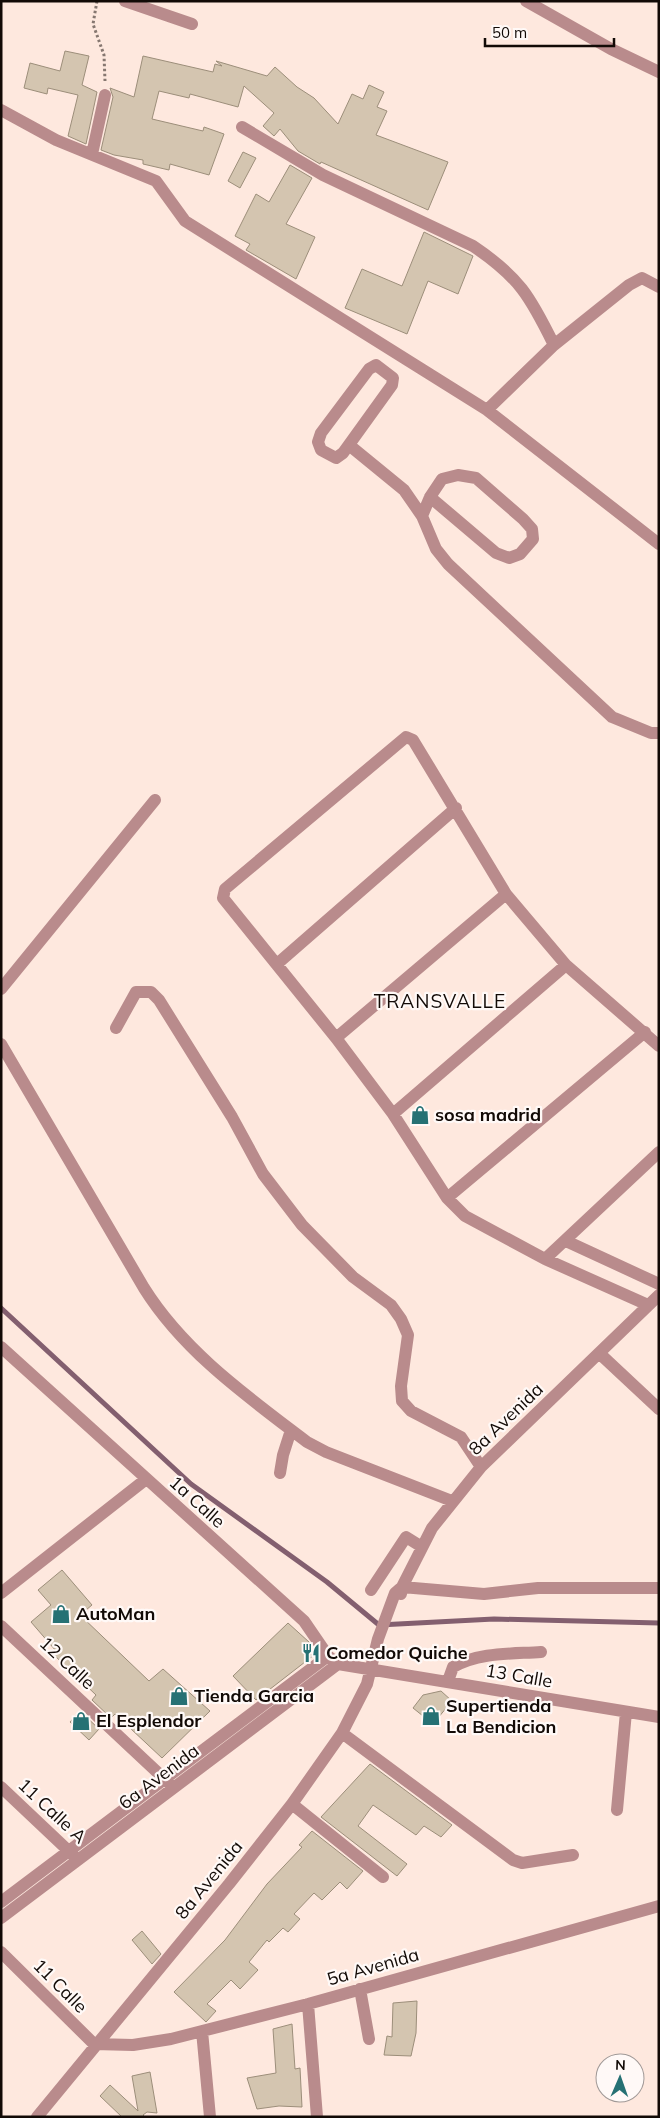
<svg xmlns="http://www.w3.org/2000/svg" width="660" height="2118" font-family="Mulish,sans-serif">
<rect width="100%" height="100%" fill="#fee8de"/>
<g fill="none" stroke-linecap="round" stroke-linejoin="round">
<!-- stream -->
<path stroke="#835f6f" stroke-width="5" d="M1,1308L191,1484L327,1582L379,1625L494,1619L659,1623"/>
</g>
<!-- building -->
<path fill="#d4c5b0" stroke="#9c8e7a" d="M65,51L89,56L82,85L97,92L86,144L68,136L78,95L48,88L47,94L24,88L30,63L60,71Z
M143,56L213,72L215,64L222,66L216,61L267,76L275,67L297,87L314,98L338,124L352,94L363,99L369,85L384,92L377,107L387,111L376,135L448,162L428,210L321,162L320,164L298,151L280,129L274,136L263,126L274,113L244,86L238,107L190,94L189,98L159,91L152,119L203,131L204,127L224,134L209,175L170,164L169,170L143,164V160L114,155L101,150L113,97L110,88L134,97Z
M243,152L256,158L240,188L228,181Z
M290,165L312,178L286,224L315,237L296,279L246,250L250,244L235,236L256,194L269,202Z
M424,232L473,256L458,294L428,281L407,334L345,308L362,269L402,286Z
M62,1570L92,1605L80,1615L149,1681L163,1669L210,1711L162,1758L115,1714L111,1718L92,1700L96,1695L53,1654L56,1651L31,1622L51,1605L38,1590Z
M288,1623L309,1642L314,1655L256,1700L233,1676Z
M441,1691L452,1701L433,1724L413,1708L423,1695Z
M80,1711L99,1729L89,1740L70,1722Z
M370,1764L452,1825L441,1837L424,1826L416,1835L373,1805L358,1826L407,1864L397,1876L321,1817Z
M312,1831L363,1871L347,1889L340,1882L322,1900L314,1893L294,1914L300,1919L288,1932L283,1928L269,1942L267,1940L249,1962L258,1970L240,1989L231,1980L207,2004L216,2011L206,2022L174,1992L225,1940L267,1884L302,1847L299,1845Z
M142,1931L161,1954L152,1964L132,1940Z
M417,2001L416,2033L411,2056L384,2055L387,2036L392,2037L393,2003Z
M292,2024L295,2069L300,2068L302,2107L279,2106L257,2109L247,2078L276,2073L273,2029Z
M150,2072L157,2113L147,2112L143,2115L145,2117H122L100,2096L110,2085L138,2111L132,2076Z"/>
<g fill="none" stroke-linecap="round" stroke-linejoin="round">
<!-- path -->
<path stroke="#867770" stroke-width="3" stroke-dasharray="2.5 2.5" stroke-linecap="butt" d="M97,1L93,24L104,55L105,81"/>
<!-- minor -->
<path stroke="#b98b8c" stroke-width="12" d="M125,1L192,24
M526,1L611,49L659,72
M1,110L56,140L156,181L185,221L487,410L659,544
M242,127L323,175L473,246C519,277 530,296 554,345
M92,154L105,95
M376,365L393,378L392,385L343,453L336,458L321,450L318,442L321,433L369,369Z
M487,410L554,345L629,285L642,278L659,287
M349,445L404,490L422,516
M430,497L496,553L509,558L520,554L533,539L532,529L523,519L476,478L458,475L442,479L430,497L422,516L436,549L448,564L612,717L651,733H659
M277,964L456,808
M1,989L155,800
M116,1028L136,992H151L159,1000L232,1117L263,1174L302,1225L353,1277L391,1305L401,1319L408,1335L401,1386L402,1401L411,1411L461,1437L481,1467
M336,1038L506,894
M1,1044L144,1288C184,1352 248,1397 307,1442L326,1452L452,1501
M393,1114L566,965
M447,1198L645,1032
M566,1241L659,1284
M545,1259L659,1152
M648,1305L545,1259L465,1216L447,1198L393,1114L336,1038L223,898L225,889L406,737L413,740L506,894L566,965L659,1046
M1,1347L304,1621L328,1656L338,1664L659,1717
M599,1353L659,1409
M280,1473L283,1455L291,1430
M402,1587L484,1594L538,1588H659
M371,1590L406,1537L422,1547
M1,1593L145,1480
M401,1594L402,1587L432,1528L481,1467L659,1295
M1,1626L171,1785
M448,1681L453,1667C479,1652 512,1654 541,1652
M342,1733L513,1860L522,1863L573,1855
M1,1787L74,1856
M292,1804L383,1877
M617,1810L626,1712
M1,1902L328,1656
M1,1918L338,1664
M1,1952L94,2044L133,2045L171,2039L308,2004L659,1906
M360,1989L369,2039
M308,2004L317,2117
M202,2031L210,2117
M37,2117L229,1884L292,1804L342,1733L367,1684L378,1639L395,1593L402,1587"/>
</g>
<!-- icons -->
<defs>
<g id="shop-bare" transform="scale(1.5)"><path d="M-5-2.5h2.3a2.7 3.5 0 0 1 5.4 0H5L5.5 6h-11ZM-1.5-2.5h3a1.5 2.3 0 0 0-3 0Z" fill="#267174" stroke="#fff9f7" stroke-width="2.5" paint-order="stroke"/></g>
<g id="restaurant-bare" transform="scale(1.5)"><path d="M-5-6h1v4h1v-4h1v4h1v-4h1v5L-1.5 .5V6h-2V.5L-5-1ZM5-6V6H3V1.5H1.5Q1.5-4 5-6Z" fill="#267174" stroke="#fff9f7" stroke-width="2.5" paint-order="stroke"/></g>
</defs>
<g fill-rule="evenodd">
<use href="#shop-bare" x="420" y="1115"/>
<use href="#shop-bare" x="61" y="1614"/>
<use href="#restaurant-bare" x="311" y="1653"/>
<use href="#shop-bare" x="179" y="1696"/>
<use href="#shop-bare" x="431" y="1716"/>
<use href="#shop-bare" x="81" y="1721"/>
</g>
<g text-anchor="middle" stroke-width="4.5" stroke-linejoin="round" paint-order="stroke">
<!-- poi labels -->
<g font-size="18" font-weight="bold" fill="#120a06" stroke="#fff9f7" text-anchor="start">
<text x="435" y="1121">sosa madrid</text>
<text x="76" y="1620">AutoMan</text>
<text x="326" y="1659">Comedor Quiche</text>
<text x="194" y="1702">Tienda Garcia</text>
<text x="446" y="1712">Supertienda<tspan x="446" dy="21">La Bendicion</tspan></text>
<text x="96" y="1727">El Esplendor</text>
</g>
<!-- street labels -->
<g font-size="18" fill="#120a06" stroke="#fff9f7">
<text transform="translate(506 1419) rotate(-44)" y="6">8a Avenida</text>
<text transform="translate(197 1502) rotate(42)" y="6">1a Calle</text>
<text transform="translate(67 1663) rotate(43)" y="6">12 Calle</text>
<text transform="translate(519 1676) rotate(10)" y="6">13 Calle</text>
<text transform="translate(159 1777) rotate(-37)" y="6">6a Avenida</text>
<text transform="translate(52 1811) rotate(43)" y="6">11 Calle A</text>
<text transform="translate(209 1880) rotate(-51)" y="6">8a Avenida</text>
<text transform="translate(373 1967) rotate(-16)" y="6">5a Avenida</text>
<text transform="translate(60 1986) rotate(45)" y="6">11 Calle</text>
</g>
<!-- neighbourhood labels -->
<g font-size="19" letter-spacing="1" fill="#120a06" stroke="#fff9f7">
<text x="440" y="1008">TRANSVALLE</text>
</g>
</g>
<!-- border -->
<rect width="660" height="2118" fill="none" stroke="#120a06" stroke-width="5"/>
<!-- north arrow -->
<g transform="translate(620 2078) rotate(2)"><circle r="24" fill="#fff9f7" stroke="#a09997"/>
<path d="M0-4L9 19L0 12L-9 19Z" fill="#267174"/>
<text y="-8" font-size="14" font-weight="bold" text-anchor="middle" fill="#120a06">N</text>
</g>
<!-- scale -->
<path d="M485 38v8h129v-8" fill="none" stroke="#120a06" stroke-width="2.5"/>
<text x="492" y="38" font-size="15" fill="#120a06" stroke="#fff9f7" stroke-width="4" paint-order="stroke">50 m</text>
</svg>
